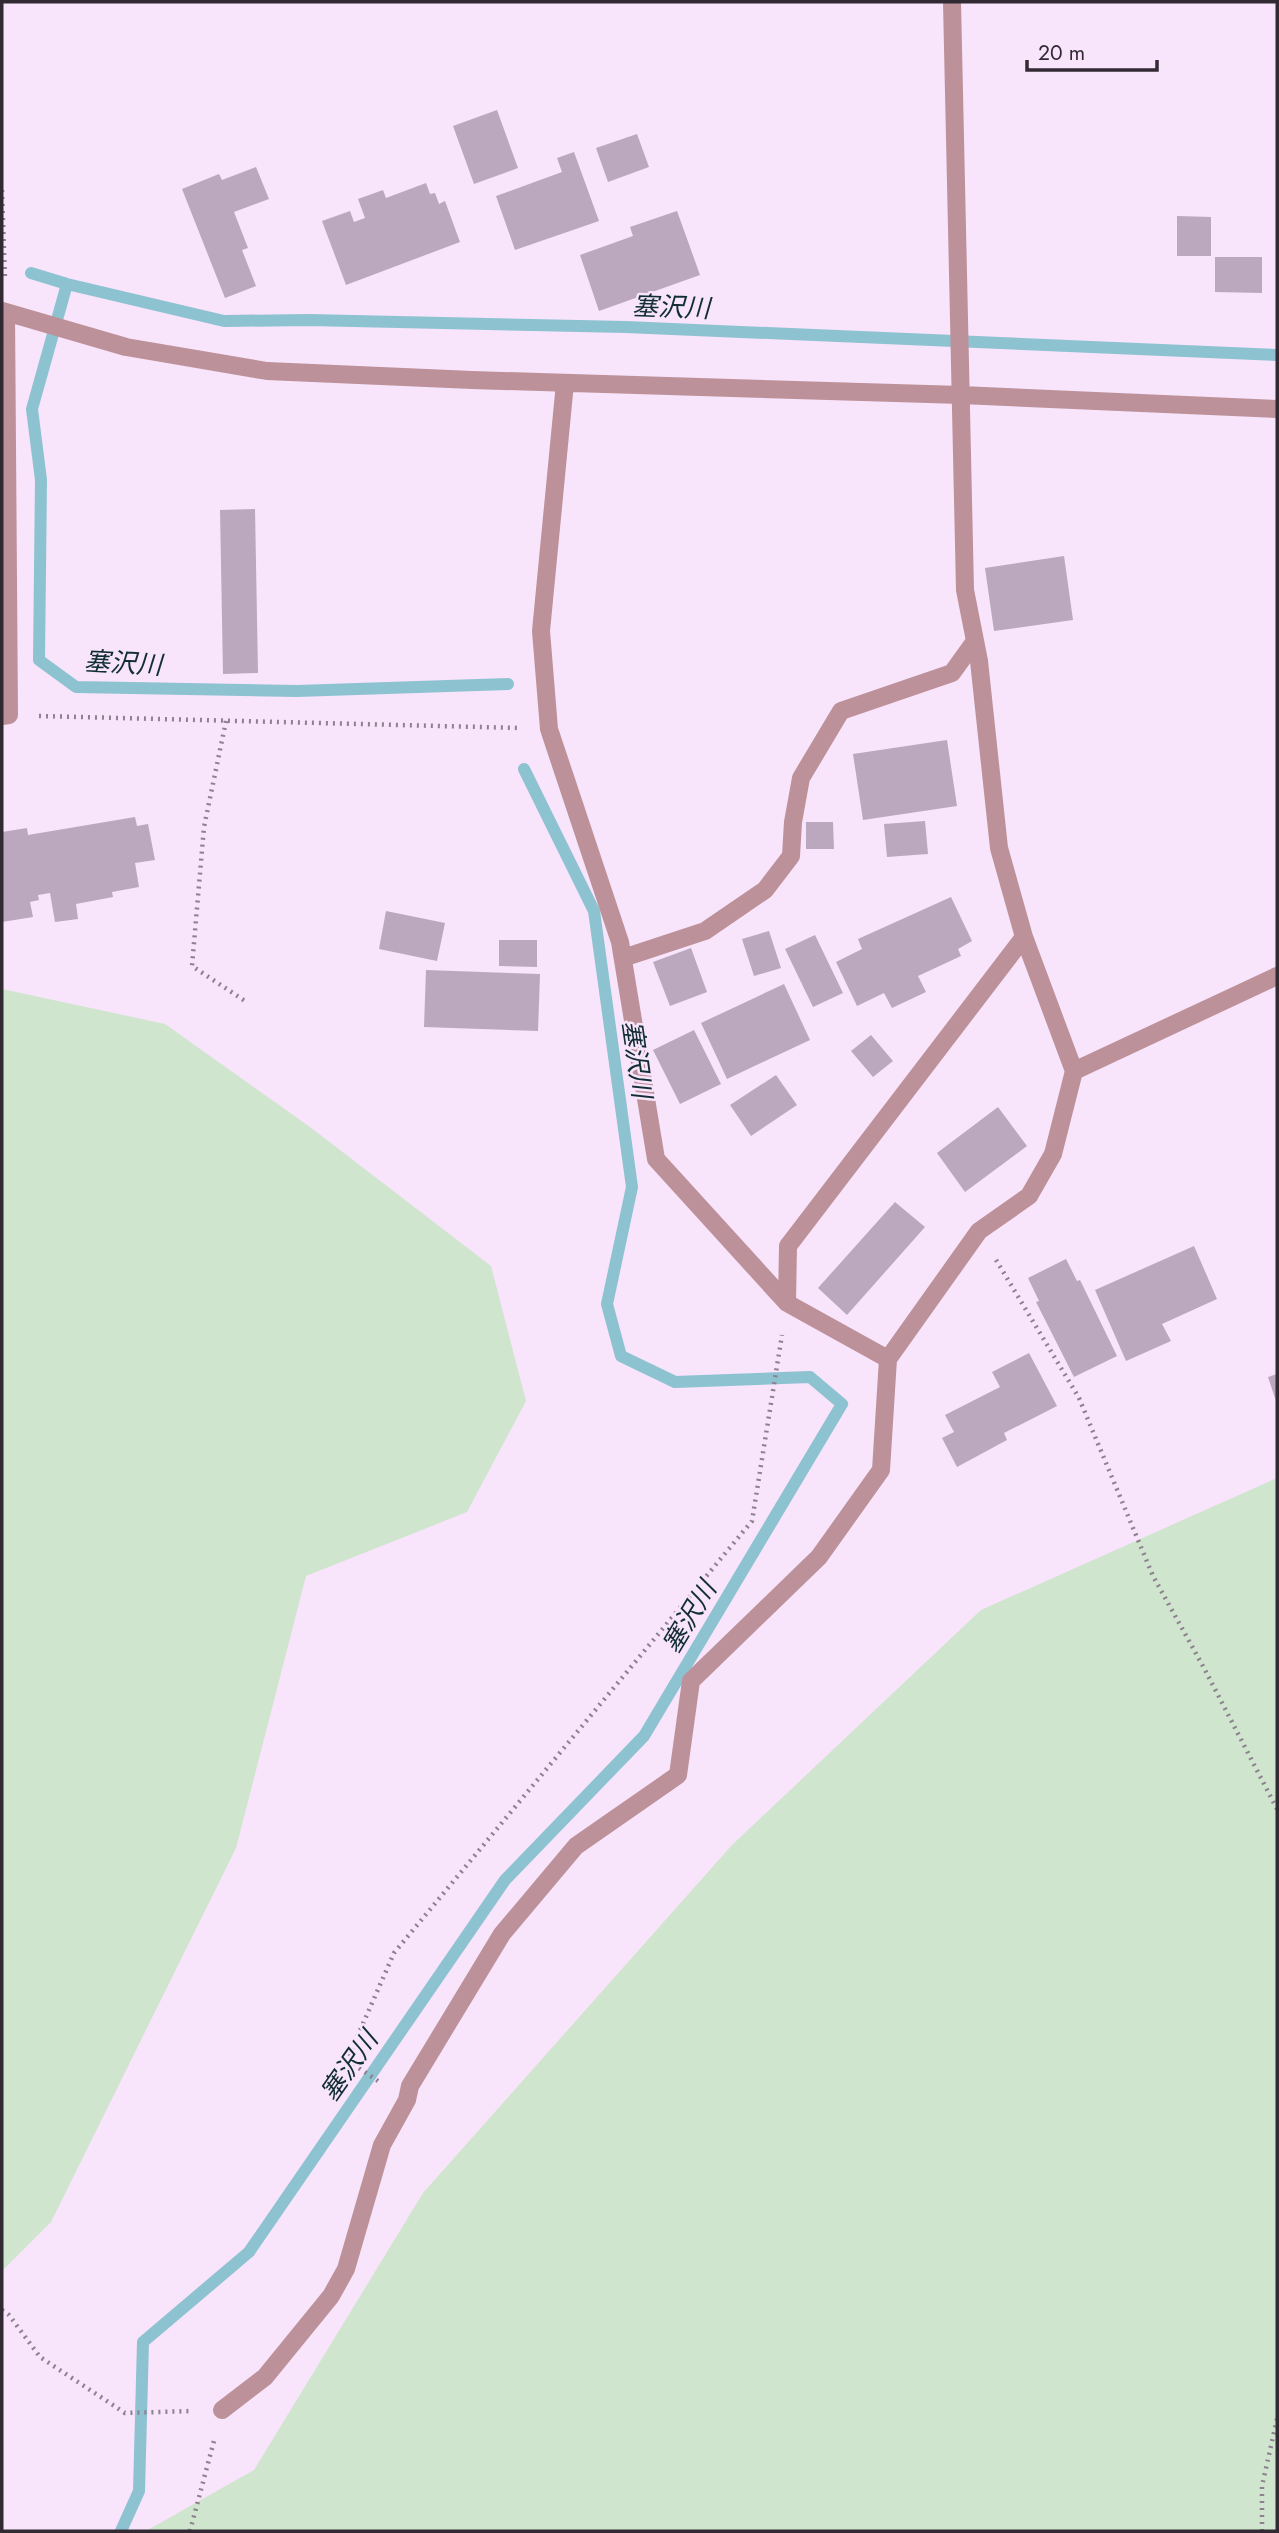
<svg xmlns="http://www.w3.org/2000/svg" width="1279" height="2533" font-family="Jost,'Noto Sans JP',sans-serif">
<rect width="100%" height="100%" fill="#f8e4fb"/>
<!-- green -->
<path fill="#cfe5cd" d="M2,989L165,1024L310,1127L491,1266L526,1401L467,1512L306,1576L236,1848L51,2222L2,2271Z
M1277,1478V2531H146L254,2470L423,2193L732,1845L981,1610Z"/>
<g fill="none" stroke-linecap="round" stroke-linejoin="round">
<!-- stream -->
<path stroke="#8dc2d1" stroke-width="12" d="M31,273L67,284L224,321L309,320L626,327L1277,355
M67,284L32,409L41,480L39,660L76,687L297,691L508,684
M121,2531L139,2491L143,2342L249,2252L505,1880L644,1736L842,1404L810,1377L675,1382L621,1356L607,1304L632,1187L594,911L524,769"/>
</g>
<!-- building -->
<path fill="#bba7be" d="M497,110L518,168L474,184L453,126Z
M637,134L649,167L608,182L596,148Z
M574,152L599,221L515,250L496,196L562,172L557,158Z
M256,167L269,199L234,212L248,248L242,250L256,286L225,298L182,189L219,174L222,180Z
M426,183L430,194L435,193L439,204L445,201L460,242L346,285L322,221L350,211L354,222L365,218L358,199L383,190L386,198Z
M677,211L700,275L599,311L580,255L633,236L630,227Z
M1177,216L1211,217V256H1177Z
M1215,257H1262V293L1215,292Z
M255,509L258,673L223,674L220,510Z
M1064,556L1073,620L994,631L985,568Z
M947,740L957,806L863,820L853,754Z
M135,817L137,826L148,824L155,860L135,863L139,887L112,892L113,897L76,904L78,919L55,922L50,893L38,895L39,900L30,902L33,917L2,922V832L27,828L28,835Z
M925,821L928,854L887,857L884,824Z
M806,822H833L834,849H806Z
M951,897L972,941L958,949L961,956L918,976L926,992L892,1008L884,993L857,1006L836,962L862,949L858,939Z
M386,911L445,923L437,961L379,949Z
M769,931L781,968L754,976L742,939Z
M815,935L843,993L813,1007L785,949Z
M499,940H537V967L499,966Z
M691,948L707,992L670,1006L653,962Z
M426,970L540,974L538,1031L424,1027Z
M784,984L810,1040L727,1079L701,1023Z
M694,1030L721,1084L680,1104L653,1050Z
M871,1035L893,1061L873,1077L851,1051Z
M776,1075L797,1105L751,1136L730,1105Z
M998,1107L1027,1146L965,1192L937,1153Z
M895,1202L925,1227L847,1315L818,1288Z
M1194,1246L1217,1299L1162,1324L1171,1341L1126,1361L1095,1290Z
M1066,1259L1077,1281L1080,1280L1117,1356L1074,1377L1036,1302L1039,1301L1028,1278Z
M1029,1353L1057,1406L1004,1433L1007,1440L957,1467L942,1438L954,1432L945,1415L1000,1387L992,1372Z
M1277,1374V1404L1268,1377Z"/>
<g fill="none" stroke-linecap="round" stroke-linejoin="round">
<!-- path -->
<path stroke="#8d808f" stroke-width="4.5" stroke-dasharray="2 5" stroke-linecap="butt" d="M2,190L5,280
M39,716L520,728
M226,721L204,827L192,966L245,1001
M996,1260L1079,1398L1153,1576L1204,1668L1277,1809
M378,2081L347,2060L394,1953L752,1521L782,1335
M2,2310L9,2315L40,2357L125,2413L192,2411
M190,2531L215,2437
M1262,2531V2486L1277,2419"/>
<!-- street -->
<path stroke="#bc9199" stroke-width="18" d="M2,311L126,347L267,371L472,380L961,395L1277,409
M2,716L9,715L6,312
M623,958L705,931L765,890L791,856L793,822L801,778L841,711L952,673L975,641
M1074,1071L1277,976
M787,1303L788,1246L1024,937
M888,1359L979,1231L1029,1196L1053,1154L1074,1071L1024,937L999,848L979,661L965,590L952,2
M222,2410L265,2377L331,2296L346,2269L382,2145L407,2100L410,2086L502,1934L576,1846L678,1775L691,1681L819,1557L881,1470L888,1359L787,1303L656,1159L620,942L549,729L541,631L565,383"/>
</g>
<g text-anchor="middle" stroke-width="5" stroke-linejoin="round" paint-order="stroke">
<!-- water labels -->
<g font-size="26" font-style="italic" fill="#122e35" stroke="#f8e4fb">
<text transform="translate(671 307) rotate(2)" y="9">塞沢川</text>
<text transform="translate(123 663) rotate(3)" y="9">塞沢川</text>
<text transform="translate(637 1059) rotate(82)" y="9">塞沢川</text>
<text transform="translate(689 1617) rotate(-59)" y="9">塞沢川</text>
<text transform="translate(349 2066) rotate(-55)" y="9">塞沢川</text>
</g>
</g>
<!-- border -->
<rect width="1279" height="2533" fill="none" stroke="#322a33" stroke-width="7"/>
<!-- scale -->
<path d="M1027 60v10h130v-10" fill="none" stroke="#322a33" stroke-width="3.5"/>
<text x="1038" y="60" font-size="21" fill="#322a33" stroke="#f8e4fb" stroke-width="5" paint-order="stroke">20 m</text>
</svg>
